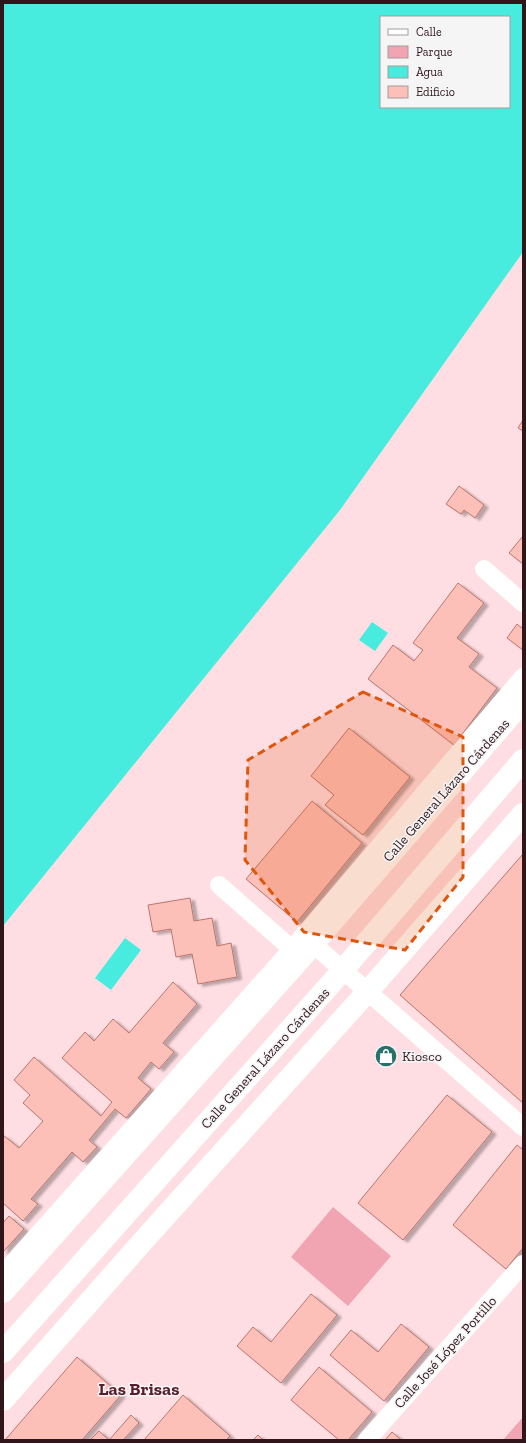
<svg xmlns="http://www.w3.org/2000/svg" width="526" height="1443" font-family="'Zilla Slab',serif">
<defs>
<filter id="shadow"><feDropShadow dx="4.5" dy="2.5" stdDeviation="1" flood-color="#0004"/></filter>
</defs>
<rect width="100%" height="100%" fill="#fedee3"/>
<!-- green -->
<path fill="#f1a4b2" d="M333,1207L391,1256L348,1306L291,1257Z
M523,1417V1440H503Z"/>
<!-- water -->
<path fill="#47ecdf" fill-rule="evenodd" d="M3,3H523V252L340,510L3,926ZM381,17H509V107H381Z
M372,622L388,633L375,651L359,640Z
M125,938L141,950L111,990L95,978Z"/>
<!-- building -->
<path fill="#fdc0b8" stroke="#ba756c" filter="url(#shadow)" d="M523,420V431L518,428Z
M459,486L484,505L475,518L464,510L461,514L446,504Z
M523,536V564L509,553Z
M458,583L484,603L457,638L479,654L469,667L497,688L454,745L368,679L393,645L414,661L423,650L413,643Z
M517,624L523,629V650L507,638Z
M349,728L410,777L363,835L325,805L334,795L311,776Z
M312,801L362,843L297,922L246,879Z
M523,854V1103L400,995Z
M190,898L194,921L212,918L217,946L231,943L237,977L198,984L192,954L176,957L171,929L153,932L148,905Z
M173,982L197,1004L163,1043L174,1052L159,1069L151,1062L138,1078L151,1089L126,1118L115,1109L89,1140L97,1147L83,1162L72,1152L31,1199L38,1204L23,1221L3,1203V1135L19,1148L43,1121L23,1103L30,1095L14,1080L34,1057L101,1116L112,1102L62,1058L85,1032L94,1041L113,1019L129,1033Z
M447,1095L492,1132L403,1240L358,1203Z
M517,1145L523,1150V1248L506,1269L453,1225Z
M9,1216L24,1229L3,1252V1223Z
M311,1294L337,1315L281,1383L237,1346L253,1327L271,1342Z
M401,1324L429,1347L384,1401L330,1355L351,1330L378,1352Z
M77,1357L121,1395L82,1440H5Z
M319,1367L372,1412L348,1440H339L291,1400Z
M183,1395L230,1436L226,1440H144Z
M131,1415L139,1423L123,1440H109Z
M99,1431L109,1440H90Z
M392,1432L401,1440H385Z
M258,1435L263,1440H253Z"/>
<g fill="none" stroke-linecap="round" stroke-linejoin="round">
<!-- street -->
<path stroke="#fff" stroke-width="18" d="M484,569L523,603
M219,885L301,957
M313,944L523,1127
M3,1274L292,949L523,677
M367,1440L523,1264"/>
<!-- secondary -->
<path stroke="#fff" stroke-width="22" d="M3,1292L301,958L523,701
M3,1352L343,970L523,760
M3,1400L143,1241L368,991L523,814"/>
</g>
<!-- marked area -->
<path fill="#df560d" fill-opacity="0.2" stroke="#df560d" stroke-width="3" stroke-dasharray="8 5" stroke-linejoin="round" d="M363,692L463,737V877L405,950L304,932L245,860L248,760Z"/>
<!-- icons -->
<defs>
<g id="shop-disc" transform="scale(1.15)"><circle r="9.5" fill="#28716b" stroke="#f5f5f5"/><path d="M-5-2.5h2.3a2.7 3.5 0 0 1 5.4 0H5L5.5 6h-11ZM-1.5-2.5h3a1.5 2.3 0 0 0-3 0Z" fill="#fff"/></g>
</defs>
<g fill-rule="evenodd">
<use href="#shop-disc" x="386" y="1056"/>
</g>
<g text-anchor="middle" stroke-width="3" stroke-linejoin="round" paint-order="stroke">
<!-- street labels -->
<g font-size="14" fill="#30151b" stroke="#f5f5f5">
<text transform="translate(446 790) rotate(-49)" y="5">Calle General Lázaro Cárdenas</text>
<text transform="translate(265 1058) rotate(-48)" y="5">Calle General Lázaro Cárdenas</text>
<text transform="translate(445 1352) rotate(-48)" y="5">Calle José López Portillo</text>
</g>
<!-- poi labels -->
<g font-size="14" fill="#30151b" stroke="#f5f5f5" text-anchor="start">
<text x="402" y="1061">Kiosco</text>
</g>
<!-- district labels -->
<g font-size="18" font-weight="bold" fill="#5a1d2d" stroke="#f5f5f5">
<text x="139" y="1395">Las Brisas</text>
</g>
</g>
<!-- border -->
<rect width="526" height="1443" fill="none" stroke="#30151b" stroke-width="8"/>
<!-- legend -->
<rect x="380" y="16" width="130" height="92" fill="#f5f5f5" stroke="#a69b9e"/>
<rect x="388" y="29" width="20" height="6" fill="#ffffff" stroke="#a69b9e"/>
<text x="416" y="36" font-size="12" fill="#30151b">Calle</text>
<rect x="388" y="46" width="20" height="12" fill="#f1a4b2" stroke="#a69b9e"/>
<text x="416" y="56" font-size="12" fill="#30151b">Parque</text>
<rect x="388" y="66" width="20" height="12" fill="#47ecdf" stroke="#a69b9e"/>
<text x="416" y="76" font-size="12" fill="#30151b">Agua</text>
<rect x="388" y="86" width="20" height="12" fill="#fdc0b8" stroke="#a69b9e"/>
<text x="416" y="96" font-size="12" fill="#30151b">Edificio</text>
</svg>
